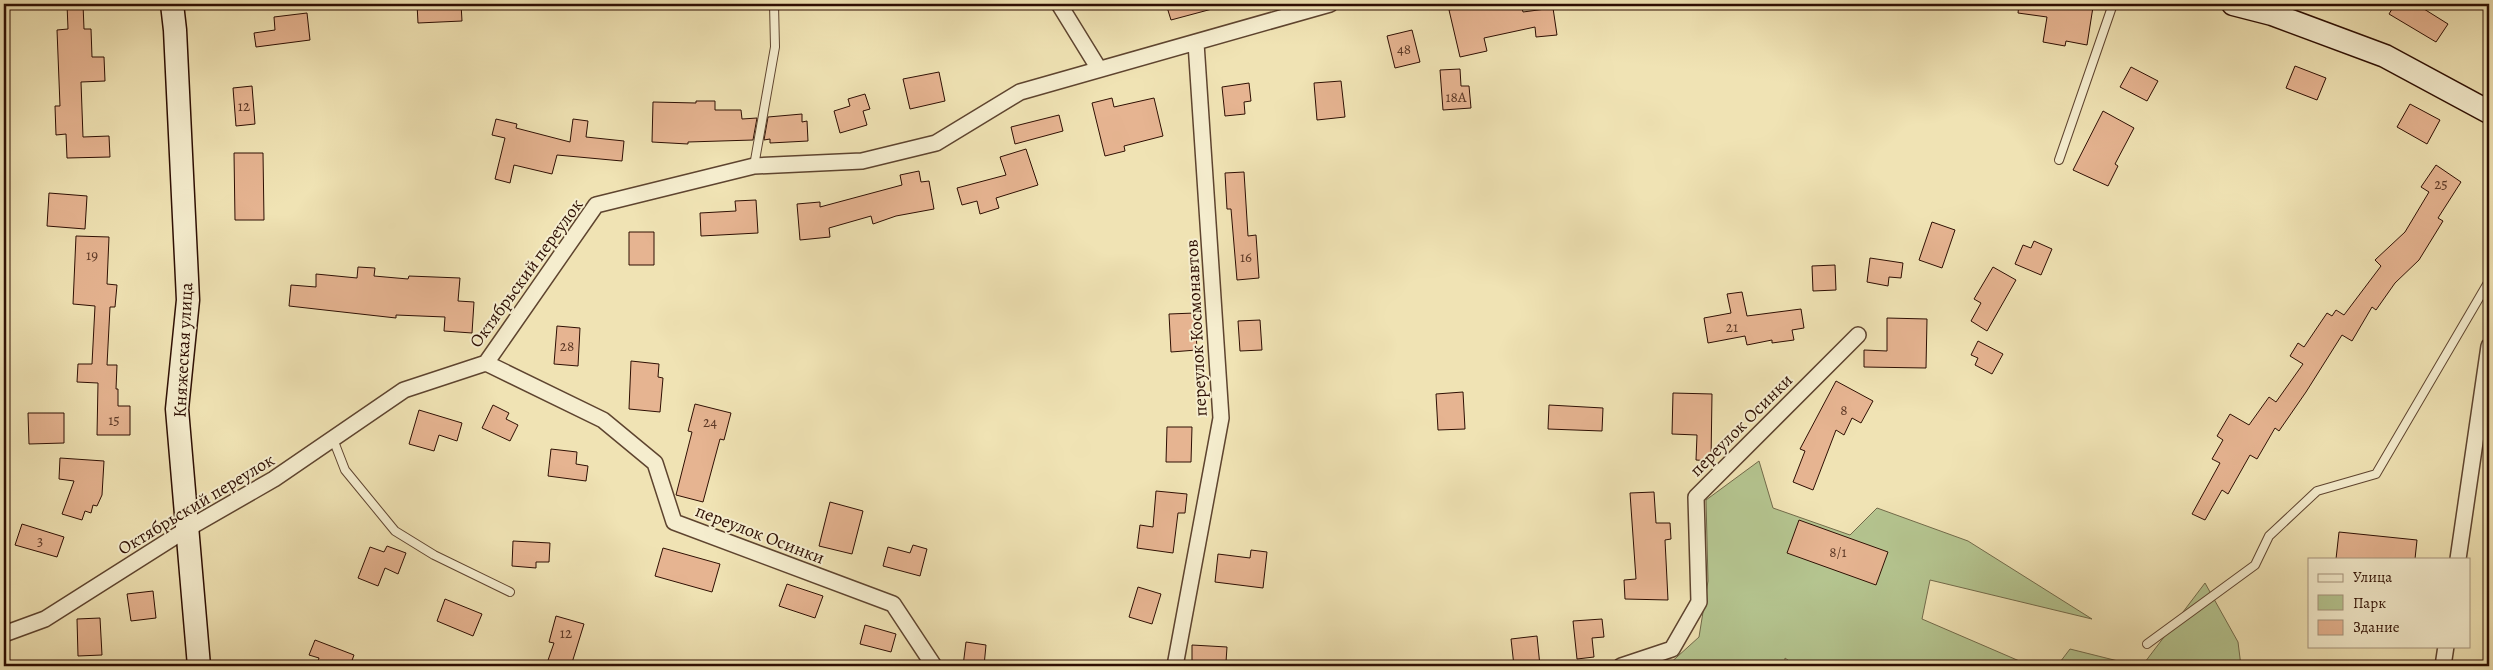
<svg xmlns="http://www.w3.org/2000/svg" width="2493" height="670" font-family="Alegreya,serif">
<rect width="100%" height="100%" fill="#f0e3b4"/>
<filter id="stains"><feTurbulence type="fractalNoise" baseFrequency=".004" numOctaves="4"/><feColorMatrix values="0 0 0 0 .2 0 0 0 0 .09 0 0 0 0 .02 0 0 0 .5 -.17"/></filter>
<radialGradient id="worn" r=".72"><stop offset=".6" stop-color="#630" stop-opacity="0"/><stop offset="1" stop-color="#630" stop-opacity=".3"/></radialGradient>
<!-- green -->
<path fill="#b5c590" stroke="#726a4a" d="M1759,461L1773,508L1850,535L1877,508L1968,541L2092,619L1930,580L1922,619L2031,666H1796L1785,658V666H1667L1699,637L1708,581L1706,500Z
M2205,583L2238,642L2241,666H2142Z
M2070,649L2138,666H2057Z"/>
<!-- building -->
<path fill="#e6b491" stroke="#2e0f03" d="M67,4H83L84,29H91L92,57H104L105,81L81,82L83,137L109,136L110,157L67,158L66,134L56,135L55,106H60L57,30L68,29Z
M417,4H461L462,21L418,23Z
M1166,4H1211L1212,9L1171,20Z
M1474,4H1477V7L1493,4H1521L1523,12L1553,8L1557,35L1536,37L1535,27L1484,38L1487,51L1460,57L1449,10Z
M2019,4H2075L2093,7L2087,45L2066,41L2065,46L2043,42L2047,17L2018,13Z
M2395,4H2416L2448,24L2436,42L2389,14Z
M307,13L310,40L256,47L254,33L275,30L274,17Z
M1412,30L1420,62L1395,68L1387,36Z
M2295,66L2326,78L2317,100L2286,88Z
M2131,67L2158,81L2147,101L2120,87Z
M1460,69L1461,86H1469L1471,108L1443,110L1440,70Z
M939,72L945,101L910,109L903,79Z
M1341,81L1345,117L1317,120L1314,83Z
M1249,83L1251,101L1244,102L1245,114L1225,116L1222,87Z
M252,86L255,124L236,126L233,88Z
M865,94L870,109L863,111L867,125L840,133L834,111L850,106L848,99Z
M1112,98L1114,107L1154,98L1163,136L1124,146L1125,151L1105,156L1092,103Z
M696,101H715V110H741L742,119L757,118L753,140L688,142V144L652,142L653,102L696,103Z
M2410,104L2440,120L2427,144L2397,127Z
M2103,111L2134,128L2115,164L2118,166L2108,186L2073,170Z
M802,114V122L807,121L808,141L770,143V139L764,140L768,117Z
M1059,115L1063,131L1015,144L1011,127Z
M496,119L517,124L516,128L570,142L573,119L588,121L586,137L624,141L622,161L557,155L552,174L514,165L510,183L495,179L505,138L492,135Z
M1026,149L1038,185L996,198L999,208L980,214L977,201L962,205L957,188L1006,175L1000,157Z
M234,153H263L264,220H235Z
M2436,165L2461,182L2438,218L2443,221L2419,260L2395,283L2376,310L2372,307L2352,341L2342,335L2306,392L2279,431L2275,428L2257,459L2250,455L2228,494L2222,490L2205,520L2192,514L2220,463L2212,459L2223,440L2217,436L2230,414L2249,425L2269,397L2276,402L2303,364L2290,356L2298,343L2304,347L2327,313L2332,316L2336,310L2344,315L2381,266L2375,260L2405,232L2429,192L2421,187Z
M919,171L921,182L929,181L934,209L896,216L873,224L871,216L829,228L830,237L800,240L797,204L820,202V207L902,185L900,175Z
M1244,172L1248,236L1256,235L1259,278L1237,280L1231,209H1227L1225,173Z
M49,193L87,196L85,229L47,226Z
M756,200L758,233L701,236L700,213L736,211L735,201Z
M1932,222L1955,230L1942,268L1919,260Z
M629,232H654V265H629Z
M76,236L109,237L107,284L117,285L115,307H110L107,365H117L116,389H118V406H130V435H97L98,383L77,382L78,364H92L95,306L73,304Z
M2034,241L2052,249L2041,275L2015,264L2023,245L2031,248Z
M1870,258L1903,263L1901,278L1889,277L1888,286L1867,282Z
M1835,265L1836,290L1813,291L1812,266Z
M358,267L375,268L374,276L408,279L409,276L460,278L458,301L474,302L472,333L444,331L445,317L396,315V318L289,306L291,285L316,287V274L357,278Z
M1993,267L2016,280L1987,331L1971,321L1981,303L1974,299Z
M1742,292L1747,316L1801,309L1804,328L1792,330L1794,340L1772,343V340L1747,345L1745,336L1708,343L1704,318L1731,313L1727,294Z
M1195,313L1197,350L1171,352L1169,314Z
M1887,318L1927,319L1926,368L1864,367V350L1887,351Z
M1260,320L1262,350L1240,351L1238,321Z
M557,326L580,328L578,366L554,364Z
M1978,341L2003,354L1992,374L1975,365L1978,358L1971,355Z
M631,361L659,364L658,377L663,378L660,412L629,409Z
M1836,381L1873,401L1861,423L1852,418L1844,435L1836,430L1813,490L1793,482L1805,451L1800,449Z
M1463,392L1465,429L1438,430L1436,394Z
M1673,393L1712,394L1711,461L1696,460L1697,435L1672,434Z
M695,404L731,413L724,440L720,439L703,502L676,495L692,432L688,431Z
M493,405L509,413L506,419L518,425L510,441L482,428Z
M1549,405L1603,408L1602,431L1548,429Z
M419,410L462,423L457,441L439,435L434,451L409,444Z
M28,413H64V443L29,444Z
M1167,427H1192L1191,462H1166Z
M551,449L577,452L576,464L588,466L586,481L548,476Z
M60,458L104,461L102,495L97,506L93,505L91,513L85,511L82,520L62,514L74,481L59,479Z
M1156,491L1187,494L1185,513H1178L1173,553L1137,548L1140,525L1153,527Z
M1654,492L1656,523H1670L1671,539L1665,540L1668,600L1625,599L1624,580L1636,579L1630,493Z
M830,502L863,511L852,554L819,546Z
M1799,520L1888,552L1876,585L1787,553Z
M22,524L64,537L57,557L15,545Z
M2339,532L2417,540L2415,559H2336Z
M513,541L550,543L549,562H536V568L512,566Z
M913,545L927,549L920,576L883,566L888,547L910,553Z
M387,546L406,553L398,574L385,568L378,586L358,578L370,547L384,552Z
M663,548L720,564L712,592L655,576Z
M1251,550L1267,552L1263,588L1215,582L1218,554L1250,558Z
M787,584L823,596L815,618L779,606Z
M1138,587L1161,594L1152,624L1129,617Z
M153,591L156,618L131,621L127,594Z
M445,599L482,614L473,636L437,621Z
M556,616L584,624L571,666H546L554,643L549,642Z
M100,618L102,655L78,656L77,619Z
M1602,619L1604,637L1592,638L1594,657L1577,659L1573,621Z
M865,625L896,634L891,652L860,644Z
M1537,636L1540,666H1514L1511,639Z
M315,640L354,655L350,666H316L319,658L309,655Z
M966,642L986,645L984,666H963Z
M1192,645L1227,647L1226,662L1192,661Z"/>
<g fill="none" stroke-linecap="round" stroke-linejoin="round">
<!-- lane casing -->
<g stroke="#5e442f" stroke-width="10">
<path id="lane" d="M2059,160L2113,4
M754,166L775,47L774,4
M333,439L345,470L395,531L434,555L510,592
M2147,644L2255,565L2269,536L2317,491L2376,474L2489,281"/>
</g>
<!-- street casing -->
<g stroke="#5e442f" stroke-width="18">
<path id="street" d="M1059,4L1099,69
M486,363L603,420L655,463L674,522L893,604L934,666
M2458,559L2489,346
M4,634L45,619L187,529L274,479L404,390L486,363L596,205L754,166L862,161L936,143L1020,92L1330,4
M1175,666L1221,418L1196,43
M1621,666L1672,649L1699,602L1696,497L1858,335
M2443,666L2446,646"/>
</g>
<!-- secondary casing -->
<g stroke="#2e0f03" stroke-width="25">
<path id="secondary" d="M172,4L175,30L188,300L177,409L199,666
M2233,4L2272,14L2385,56L2489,112"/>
</g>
<!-- lane -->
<use href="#lane" stroke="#f5edce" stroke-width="8"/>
<!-- street -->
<use href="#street" stroke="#f5edce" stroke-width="15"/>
<!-- secondary -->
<use href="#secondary" stroke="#f5edce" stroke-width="22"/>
</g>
<g text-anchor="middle" stroke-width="4" stroke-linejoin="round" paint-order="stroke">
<!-- number labels -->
<g font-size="15" fill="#5c3826">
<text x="1404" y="54">48</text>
<text x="1456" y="102">18А</text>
<text x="244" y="111">12</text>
<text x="2441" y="189">25</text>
<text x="92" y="260">19</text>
<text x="1246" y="262">16</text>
<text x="1732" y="332">21</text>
<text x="567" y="351">28</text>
<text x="1844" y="415">8</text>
<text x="114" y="425">15</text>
<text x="710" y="427">24</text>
<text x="40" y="546">3</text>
<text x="1838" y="557">8/1</text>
<text x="566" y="638">12</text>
</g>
<!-- street labels -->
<g font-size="18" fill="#2e0f03" stroke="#f5edce">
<text transform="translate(526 273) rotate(-54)" y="6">Октябрьский переулок</text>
<text transform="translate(1196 328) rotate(-93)" y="6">переулок Космонавтов</text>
<text transform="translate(183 350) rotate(-87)" y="6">Княжеская улица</text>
<text transform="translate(1741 425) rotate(-45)" y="6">переулок Осинки</text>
<text transform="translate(196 504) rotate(-31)" y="6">Октябрьский переулок</text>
<text transform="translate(760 534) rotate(21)" y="6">переулок Осинки</text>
</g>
</g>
<!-- margin -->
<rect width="2493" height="670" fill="none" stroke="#f0e3b4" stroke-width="20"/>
<rect x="5" y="5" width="2483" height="660" fill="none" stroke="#2e0f03" stroke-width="2.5"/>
<rect x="10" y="10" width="2473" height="650" fill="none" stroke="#2e0f03"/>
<!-- legend -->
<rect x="2308" y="558" width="162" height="90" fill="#f5edce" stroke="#a5947d"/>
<rect x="2318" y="574" width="25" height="8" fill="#f5edce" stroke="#a5947d"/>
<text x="2353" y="582" font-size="15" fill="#2e0f03">Улица</text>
<rect x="2318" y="595" width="25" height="15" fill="#b5c590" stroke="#a5947d"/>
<text x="2353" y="608" font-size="15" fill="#2e0f03">Парк</text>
<rect x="2318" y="620" width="25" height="15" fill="#e6b491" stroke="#a5947d"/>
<text x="2353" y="632" font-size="15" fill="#2e0f03">Здание</text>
<rect width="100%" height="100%" filter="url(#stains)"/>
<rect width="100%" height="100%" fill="url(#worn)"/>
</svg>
